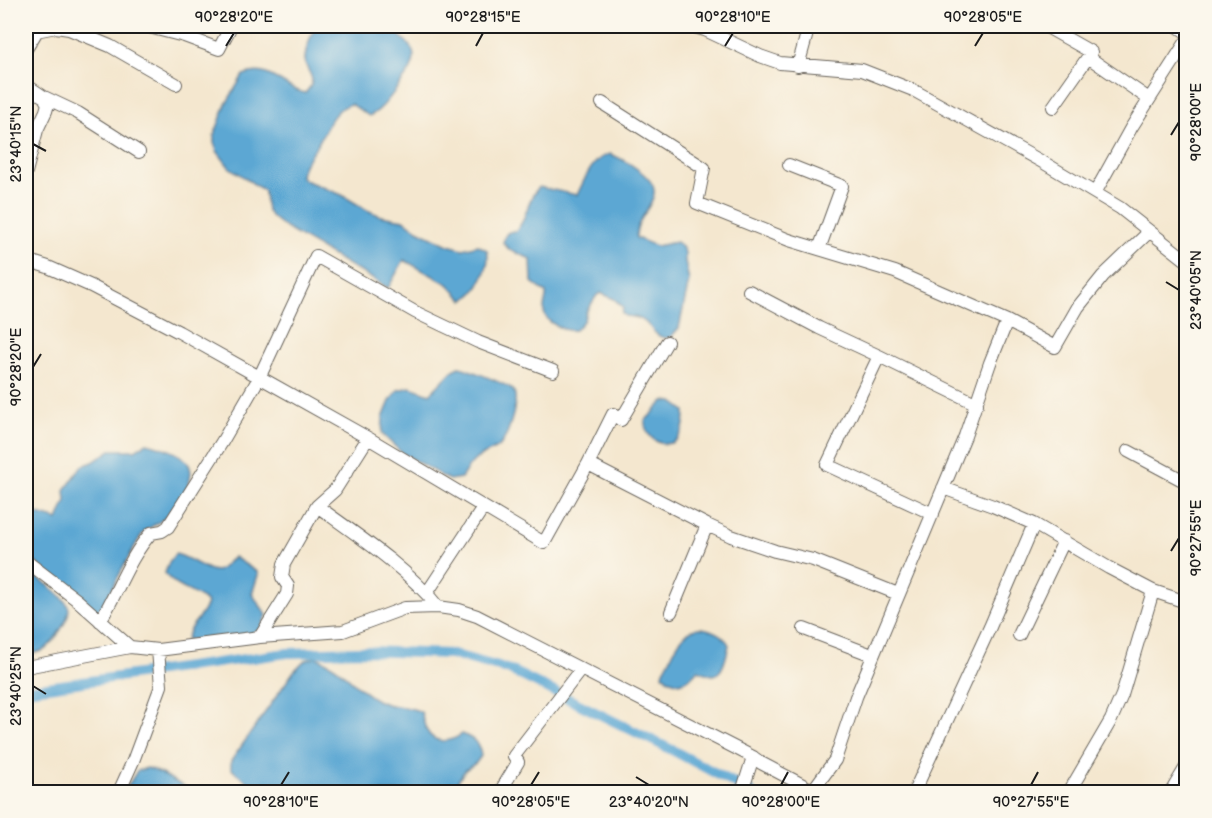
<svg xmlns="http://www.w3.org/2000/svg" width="1212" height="818" font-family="'Balsamiq Sans',sans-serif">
<rect width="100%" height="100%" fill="#fbf7ec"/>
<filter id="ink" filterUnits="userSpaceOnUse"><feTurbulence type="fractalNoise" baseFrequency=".0167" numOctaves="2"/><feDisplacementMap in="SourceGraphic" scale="12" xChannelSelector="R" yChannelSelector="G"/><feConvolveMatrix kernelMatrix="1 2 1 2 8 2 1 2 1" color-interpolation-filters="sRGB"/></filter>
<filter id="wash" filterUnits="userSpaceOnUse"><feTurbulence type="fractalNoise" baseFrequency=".008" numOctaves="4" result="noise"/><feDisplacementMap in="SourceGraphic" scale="24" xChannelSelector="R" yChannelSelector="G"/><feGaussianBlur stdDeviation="1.35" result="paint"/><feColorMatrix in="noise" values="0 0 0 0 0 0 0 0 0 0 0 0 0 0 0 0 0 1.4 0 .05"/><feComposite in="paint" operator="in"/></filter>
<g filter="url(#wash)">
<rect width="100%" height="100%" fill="#f4e7cf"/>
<!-- water -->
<path fill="#5ba7d3" stroke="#3c6278" stroke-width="1.5" d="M316,26C328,25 377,23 385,26C389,28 393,32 397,34C420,50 418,63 401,83C392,94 382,111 369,116L351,104C332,108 325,133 316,147C310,157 301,165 301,177L307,181L342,195L367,210L381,216L404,220L418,230L448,245L463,249L478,245L487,250C491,265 479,294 463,300L448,284L404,260L388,288L287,229L273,218L267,211L264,191L229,167L217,151L214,143V136L226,104L243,75C271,64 282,89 305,93C321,77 304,73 305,58C306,46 311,36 316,26Z
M610,154C623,159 657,177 654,194C651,209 635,221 636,238L656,246L676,242L682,247L685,253V261L689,281L679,328L670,338C656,339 654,330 645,322C639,317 633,317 625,316L622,313L623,307L614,299L601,293L597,295L586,312L584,320L575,330C565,332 546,323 544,312C543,304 547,300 546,293L532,282L531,259L510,250L503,243C505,234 507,231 516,231C528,218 526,200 539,187L577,195C585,179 592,158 610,154Z
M459,367C466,368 511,386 513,390C520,400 508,434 502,443C495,452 482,453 475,460C469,465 465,472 461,478L449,480L402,453L382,434L383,418L390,401L398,390L410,387L430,394L452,371Z
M664,401L673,402L685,411C686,460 644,446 645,421Z
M147,443C183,452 207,464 178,501C173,506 169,514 163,519C156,525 146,528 141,536C125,561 114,588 98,613L26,555V512H32L58,520L66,501L65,490L82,466L93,462L111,450H135Z
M175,554C187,555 210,575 219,570C224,567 229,560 234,557L257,572L258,575L252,594L267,615L261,628L253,634L186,640C190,622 202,619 207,603C194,590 175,589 165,573L169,562Z
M26,570C37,577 63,594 68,606C73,615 52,645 44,650C38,653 32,653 26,654Z
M698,628C709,628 724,634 729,645C727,653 723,676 713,675C709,675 702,671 698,670L689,679L680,683L667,679L663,674L664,670C674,655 678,632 698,628Z
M316,657C343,667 353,687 377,700C391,709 406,704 421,712C423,717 424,726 427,731C435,745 451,742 462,734C474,739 479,742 481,756L476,763L465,770L451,792H257C254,783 238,777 231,768V761L294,671L304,661Z
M147,768L156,771L194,792H124L137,771Z"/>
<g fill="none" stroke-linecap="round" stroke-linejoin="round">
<!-- canal -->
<path stroke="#5ba7d3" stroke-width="10" d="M26,690L287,653L365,651L451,654L510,670L674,751L751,792"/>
</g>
</g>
<g filter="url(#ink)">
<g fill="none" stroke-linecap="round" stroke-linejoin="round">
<!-- minor casing -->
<g stroke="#68635b" stroke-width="14">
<path id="minor" d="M145,26L184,36L219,49L231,26
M691,26L705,30L760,56L780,63L862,70L913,90L1046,164L1120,208L1186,260
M1045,26L1091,52L1088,57L1149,99
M1177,26L1186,32
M26,27L36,31L56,27L69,29L110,46L176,84
M26,49L40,26
M798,66L809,26
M26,85L44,97L78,113L139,152
M602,103L704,168L697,203L789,240L895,272L1007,321
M1053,107L1088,57
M789,165L842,186L819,249
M26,172L37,130L46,111L48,104L44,97
M1095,193L1131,128L1186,42
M26,260L48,267L91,286L179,332L368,438L544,543L588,464L707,525
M749,291L819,328L879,356
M1128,451L1186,482
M588,464L613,414L621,420L667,342
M943,488L993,506L1034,524L1109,568L1153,591L1186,602
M317,506C357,535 407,568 438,607
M933,514L827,465L879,356L977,404
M26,561L77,600L130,647
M427,593L483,508
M671,612L707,525L731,536L775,551L813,560L898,594
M100,621C118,592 128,559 151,533L162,531L168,527L222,442L259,378L316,256L415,312L478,342L553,371
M804,629L872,655
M1019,635L1064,541
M260,637L287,594L288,586L282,577L284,564L317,506L335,490L368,438
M26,667L130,647L158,650L260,637L343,631L405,608L438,607L459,610L477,616L753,757L761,763L816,792
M813,790L835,760L856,697L965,436L990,363L1007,321L1055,347L1078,307L1103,276L1149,232
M119,792L133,761L161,686L158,650
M500,792L518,762L514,756L581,669
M742,792L753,757
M914,792L990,627L1034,524
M1069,792L1111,720L1122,695L1153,591
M1171,792L1186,767"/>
</g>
<!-- minor -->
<use href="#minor" stroke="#fff" stroke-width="12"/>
</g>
</g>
<!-- ticks -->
<path fill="none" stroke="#1c1c1c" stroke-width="2" d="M226,46L234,33M476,46L483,33M725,46L733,33M975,46L983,33M1171,135L1179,122M33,144L46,151M1166,282L1179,290M33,367L41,354M1171,551L1179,538M33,686L46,694M636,777L649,785M281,785L289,772M531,785L539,772M781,785L788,772M1031,785L1038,772"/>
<!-- margin -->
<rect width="1212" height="818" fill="none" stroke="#fbf7ec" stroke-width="66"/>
<rect x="33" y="33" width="1146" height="752" fill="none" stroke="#1c1c1c" stroke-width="2"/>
<g font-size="15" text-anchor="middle" fill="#1c1c1c">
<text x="234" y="22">90°28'20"E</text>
<text x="483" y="22">90°28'15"E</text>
<text x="733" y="22">90°28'10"E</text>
<text x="983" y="22">90°28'05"E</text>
<text transform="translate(1196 122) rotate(-90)" y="5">90°28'00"E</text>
<text transform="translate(16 144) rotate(-90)" y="5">23°40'15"N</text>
<text transform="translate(1196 290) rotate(-90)" y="5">23°40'05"N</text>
<text transform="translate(16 367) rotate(-90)" y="5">90°28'20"E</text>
<text transform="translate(1196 538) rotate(-90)" y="5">90°27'55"E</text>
<text transform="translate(16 686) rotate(-90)" y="5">23°40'25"N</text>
<text x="281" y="807">90°28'10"E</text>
<text x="531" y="807">90°28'05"E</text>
<text x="649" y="807">23°40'20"N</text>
<text x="781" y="807">90°28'00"E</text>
<text x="1031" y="807">90°27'55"E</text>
</g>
</svg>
